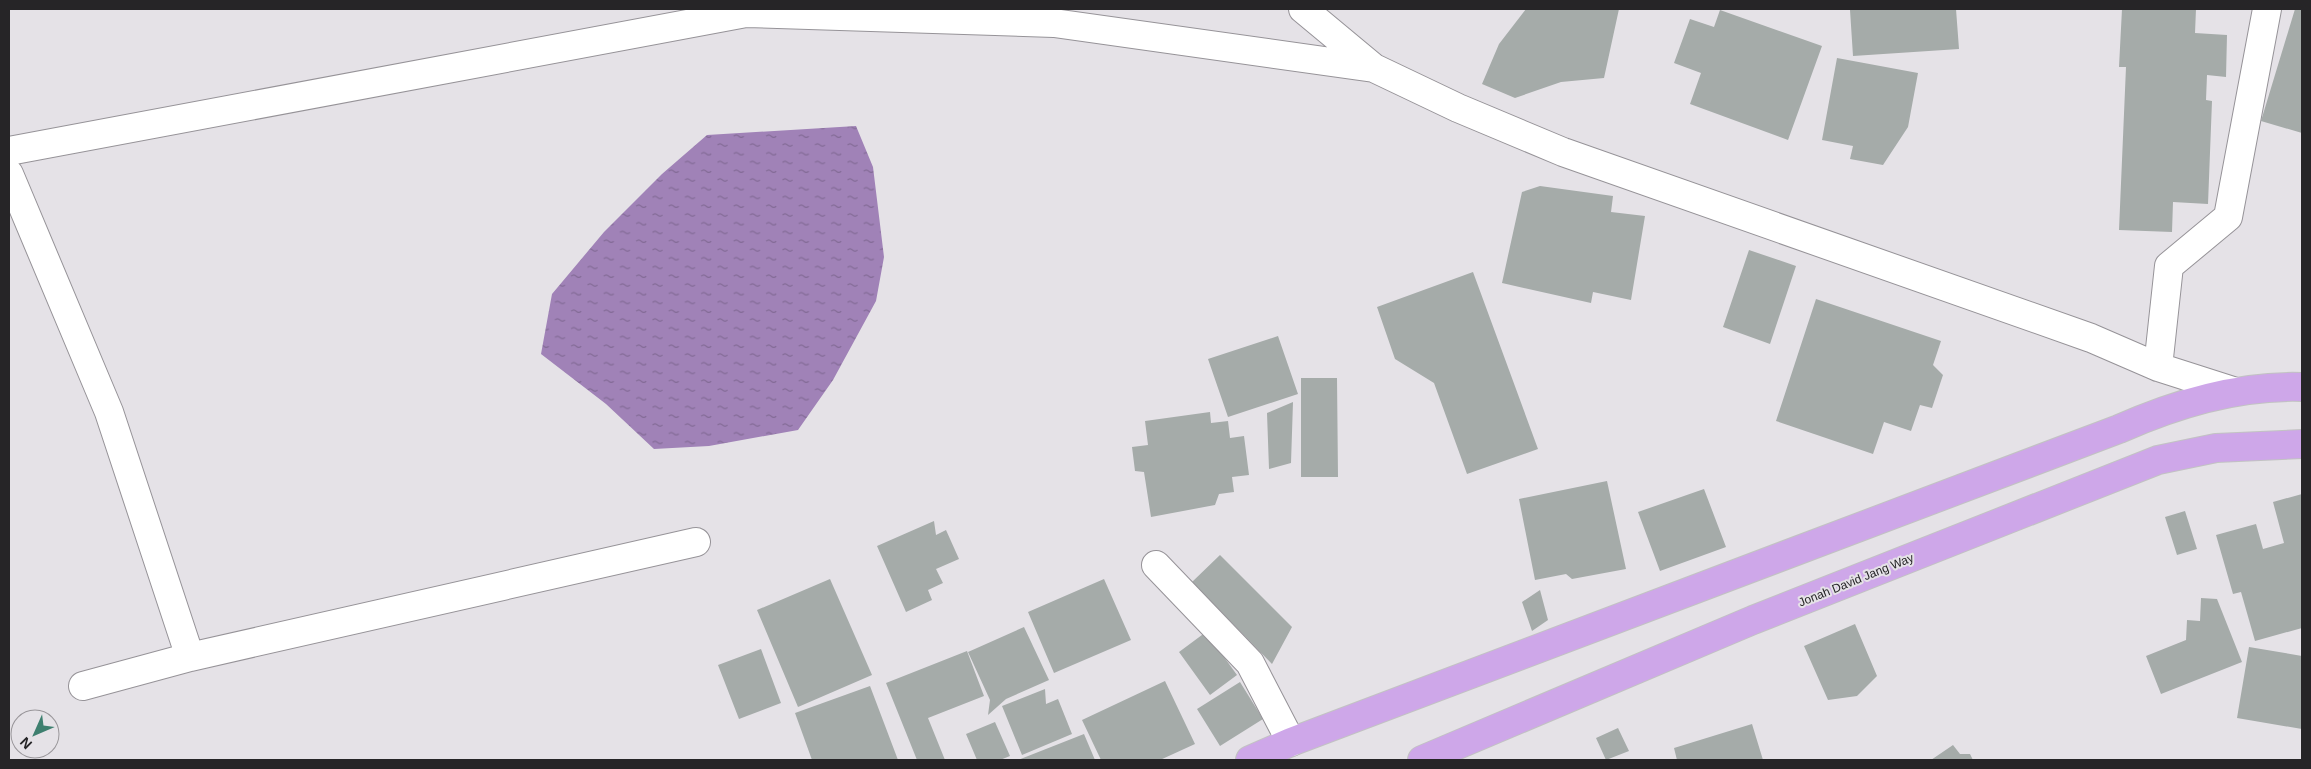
<svg xmlns="http://www.w3.org/2000/svg" width="2311" height="769" font-family="Helvetica,sans-serif">
<defs>
<pattern id="water-ripples" width="26" height="14" patternUnits="userSpaceOnUse" patternTransform="scale(1.25)"><rect width="26" height="14" fill="#a082b7"/><path d="M2 4q2-2 4 0t4 0M15 11q2-2 4 0t4 0" fill="none" stroke="#826a95"/></pattern>
</defs>
<rect width="100%" height="100%" fill="#e5e2e7"/>
<!-- water -->
<path fill="url(#water-ripples)" d="M856,126L873,167L884,257L876,301L833,380L798,430L709,446L654,449L606,404L541,354L552,294L604,232L662,174L707,135Z"/>
<!-- building -->
<path fill="#a5aba9" d="M1526,9H1619L1604,78L1561,82L1515,98L1482,84L1499,44Z
M1869,9H1956L1959,49L1853,56L1850,10Z
M2122,9H2196L2195,33L2227,35L2226,77L2207,75L2206,100L2212,101L2208,204L2173,202L2172,232L2119,230L2126,67H2119Z
M2295,9H2302V133L2261,121Z
M1720,10L1822,46L1788,140L1690,104L1701,73L1674,63L1690,19L1714,27Z
M1837,58L1918,73L1908,127L1883,165L1850,159L1853,146L1822,140Z
M1540,186L1613,196L1611,212L1645,216L1631,300L1593,292L1591,303L1502,283L1522,192Z
M1749,250L1796,266L1770,344L1723,327Z
M1473,272L1538,449L1467,474L1434,383L1395,359L1377,307Z
M1816,299L1941,341L1933,365L1943,375L1932,408L1920,405L1911,431L1884,422L1873,454L1776,421Z
M1278,336L1298,394L1228,417L1208,359Z
M1301,378H1337L1338,477H1301Z
M1293,402L1291,463L1269,469L1267,413Z
M1210,412L1211,423L1228,421L1230,438L1244,436L1249,475L1232,477L1234,492L1219,494L1215,505L1151,517L1144,472L1135,471L1132,447L1148,445L1145,421Z
M1607,481L1626,569L1572,579L1566,574L1535,580L1519,499Z
M1704,489L1726,547L1660,571L1638,512Z
M2302,494V628L2255,641L2241,592L2233,594L2216,535L2256,524L2263,549L2284,543L2273,502Z
M2185,511L2197,549L2177,555L2165,517Z
M934,521L936,535L946,530L959,559L936,569L943,583L928,590L932,600L906,612L877,546Z
M1220,555L1292,627L1272,664L1192,582Z
M830,579L872,675L798,707L757,610Z
M1104,579L1131,640L1054,673L1028,612Z
M1540,590L1548,620L1532,631L1522,602Z
M2201,598L2217,599L2242,662L2161,694L2146,656L2186,640L2187,620L2200,621Z
M1855,624L1877,676L1857,696L1828,700L1804,646Z
M1024,627L1049,680L1006,699L988,715L990,700L968,652Z
M1206,632L1237,675L1210,695L1179,652Z
M2249,647L2302,656V729L2237,718Z
M761,649L781,703L739,719L718,665Z
M967,651L984,696L928,718L945,760H917L886,683Z
M1165,681L1195,744L1160,760H1101L1082,720Z
M1240,682L1263,719L1220,746L1197,709Z
M870,686L898,760H812L795,713Z
M1045,689L1046,704L1058,699L1072,734L1022,755L1002,706Z
M995,722L1010,756L1000,760H977L966,734Z
M1752,724L1763,760H1677L1674,748Z
M1618,728L1629,751L1606,760L1596,738Z
M1084,734L1095,760H1018Z
M1953,745L1960,754H1970L1973,760H1931Z"/>
<g fill="none" stroke-linecap="round" stroke-linejoin="round">
<!-- minor casing -->
<g stroke="#969398" stroke-width="30">
<path id="minor" d="M1303,9L1374,68L1458,108L1563,152L2091,338L2158,367L2233,391
M9,151L746,13L1054,23L1374,68
M9,174L109,412L190,657
M2158,367L2169,266L2228,217L2267,9
M1156,565L1250,663L1291,742
M83,686L190,657L696,542"/>
</g>
<!-- major casing -->
<g stroke="#c2c2c3" stroke-width="30">
<path id="major" d="M1250,760L1291,742L2119,429C2177,403 2239,385 2302,387
M1422,760L1753,620L2158,460L2216,448L2302,444"/>
</g>
<!-- minor -->
<use href="#minor" stroke="#fff" stroke-width="28"/>
<!-- major -->
<use href="#major" stroke="#cea7e9" stroke-width="28"/>
</g>
<g text-anchor="middle" stroke-width="4" stroke-linejoin="round" paint-order="stroke">
<!-- street labels -->
<g font-size="12" fill="#262527" stroke="#e5e2e7">
<text transform="translate(1856 580) rotate(-22)" y="4">Jonah David Jang Way</text>
</g>
</g>
<!-- border -->
<rect width="2311" height="769" fill="none" stroke="#262527" stroke-width="20"/>
<!-- north arrow -->
<g transform="translate(35 734) rotate(225)"><circle r="24" fill="#e5e2e7" stroke="#99969a"/>
<path d="M0-4L9 19L0 12L-9 19Z" fill="#3e7f6f"/>
<text y="-8" font-size="14" font-weight="bold" text-anchor="middle" fill="#262527">N</text>
</g>
</svg>
